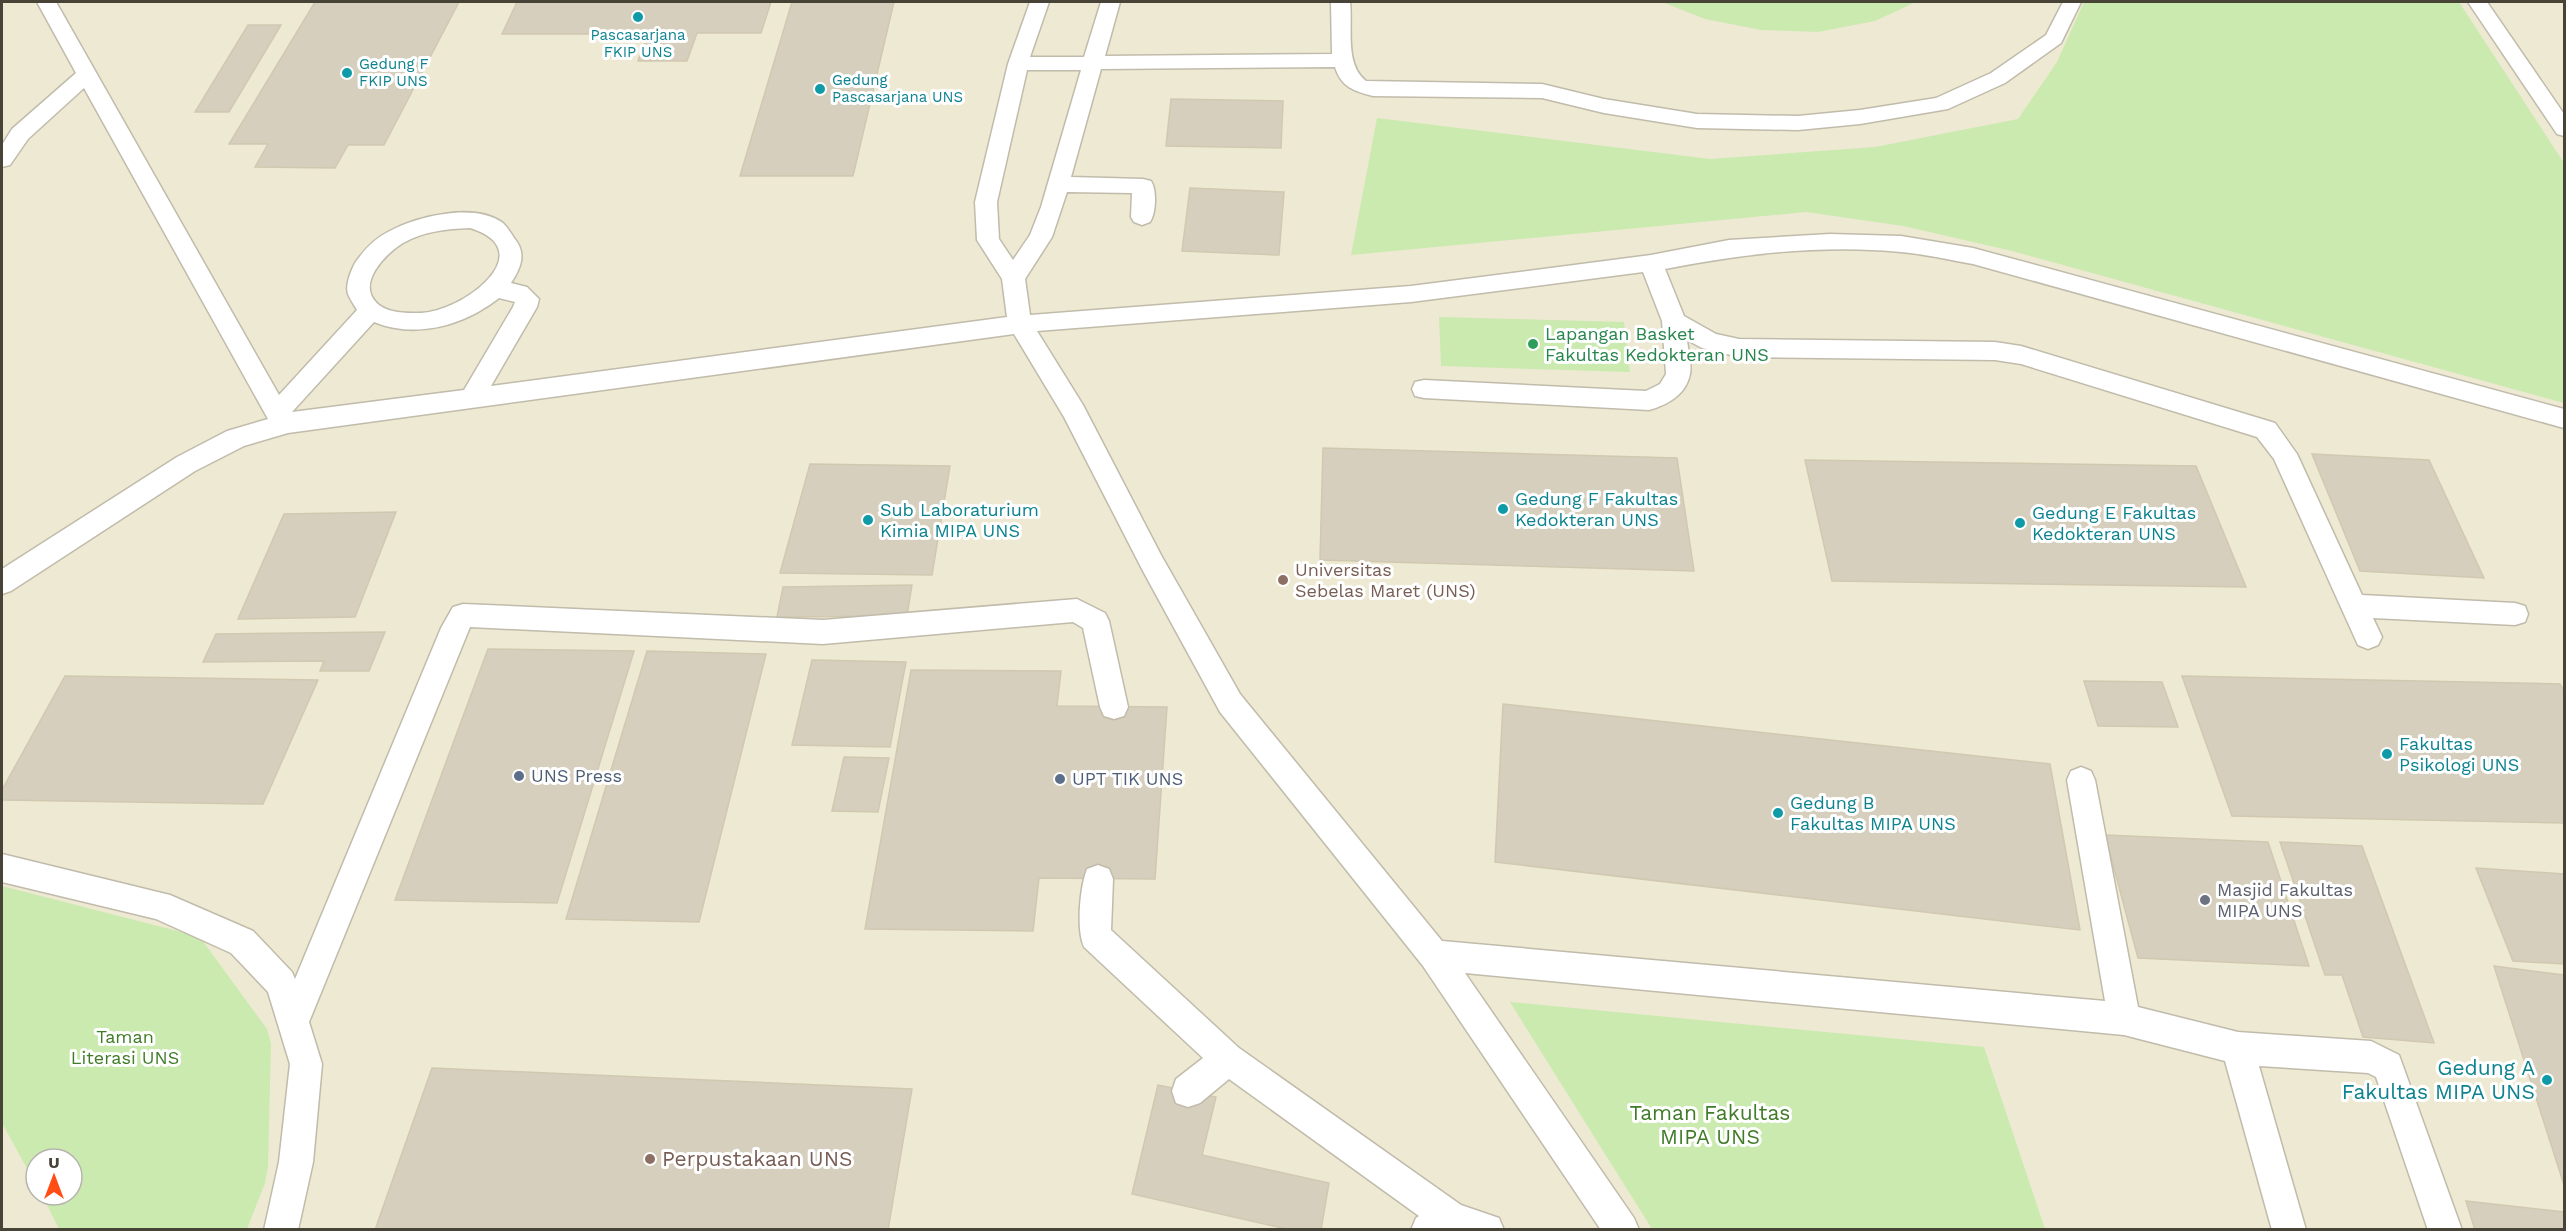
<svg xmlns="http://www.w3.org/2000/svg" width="2566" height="1231" font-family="'Work Sans',sans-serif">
<rect width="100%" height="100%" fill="#f4f2e8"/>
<!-- education -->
<path fill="#eee9d2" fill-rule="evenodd" d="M2,2H2564V1229L2,1230ZM36,1159H72V1195H36Z"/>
<!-- green -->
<path fill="#cbeab0" d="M1662,2H1916L1875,21L1818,32L1761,30L1705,19Z
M2084,2H2459L2564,163V403L2012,251L1903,226L1806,212L1351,255L1377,118L1710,159L1875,147L2018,119L2057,62Z
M1439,317L1624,322L1630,372L1441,366Z
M2,886L193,935L202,940L267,1029L271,1044L268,1166L265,1183L247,1229H59L42,1195H72V1159H36V1185L2,1123Z
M1510,1002L1984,1047L2045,1229H1652Z"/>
<!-- building -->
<path fill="#d6cfbd" stroke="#d1c8b0" stroke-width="1.5" d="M315,2H459L384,145H348L335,168L255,167L268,144H229Z
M517,2H771L761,33H697L687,61H638L648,34H502Z
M792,2H894L853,176H740Z
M248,25H281L229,112H195Z
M1171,99L1283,101L1281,148L1166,146Z
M1190,188L1284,192L1279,255L1182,251Z
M1323,448L1677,458L1694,571L1320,560Z
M2312,454L2429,460L2484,578L2360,571Z
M1805,460L2196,466L2246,587L1832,581Z
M810,464L950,466L932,575L780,573Z
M396,512L355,617L238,619L284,514Z
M912,585L907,616L777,617L783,587Z
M385,632L369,671H320L324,661L203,662L216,634Z
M488,649L634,651L557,903L395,900Z
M647,651L766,654L699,922L566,919Z
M812,660L906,662L890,747L792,745Z
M911,670L1061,671L1057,706L1167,707L1155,879L1039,878L1033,931L865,929Z
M65,676L318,680L263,804L2,800V790Z
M2182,676L2560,684L2564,691V823L2232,816Z
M2084,681L2162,682L2178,727L2098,726Z
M1503,704L2050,764L2080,930L1495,862Z
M844,757L889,758L878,812L832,811Z
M2105,835L2268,842L2309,966L2138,958Z
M2280,842L2362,846L2434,1043L2363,1037L2342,975H2325Z
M2476,868L2564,874V964L2513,961Z
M2494,966L2564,975V1185Z
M432,1068L912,1089L888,1230H375Z
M1158,1085L1216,1097L1202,1155L1329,1183L1321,1230H1291L1132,1194Z
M2466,1201L2564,1212V1230H2475Z"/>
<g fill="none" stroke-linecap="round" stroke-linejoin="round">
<!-- service casing -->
<g stroke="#c0bbab" stroke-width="3">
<path id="service" d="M37,2H56L279,395L357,310C354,305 350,299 348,294C345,285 351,271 355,263C364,250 374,239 388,232C416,216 475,202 503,223C507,227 511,233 514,238C527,253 521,268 511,283L527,287L539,299L537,307L491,386L1007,317L1002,279L977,240L975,202L1008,64L1030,2H1049L1030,57H1084L1101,2H1120L1105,56L1332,54L1331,2H1350C1353,26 1344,64 1366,81L1542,84L1604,99L1697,114L1798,116L1860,110L1936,98L1991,73L2046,35L2063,2H2081L2061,43L2005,83L1948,109L1860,124L1798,130L1697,128L1604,113L1542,98L1373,96C1354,91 1341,87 1335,67L1101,69L1071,177L1143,179L1151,181C1157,190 1156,213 1150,222L1142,225L1134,222L1131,217L1132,193L1067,192L1052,237L1025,279L1030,315L1411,286L1651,255L1729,240L1830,234L1901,236L1973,248L2564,409V428L1973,264C1949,260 1925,254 1901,252C1822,244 1742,254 1665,269L1684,316L1716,334L1739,339L1995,342L2021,346L2275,423L2297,454L2362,595L2515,603L2525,606L2528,614L2525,622L2515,625L2373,618L2382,637L2378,645L2368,649L2358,645L2274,459L2257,437L2021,364L1995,360L1739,357L1702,348L1687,340C1688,350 1692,364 1690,374C1686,395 1667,405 1649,410L1424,398L1415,396L1412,389L1415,382L1424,380L1646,391L1660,384L1666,374L1662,321L1643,272L1411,302L1037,331L1083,405L1161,555L1240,694L1442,941L2105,1001L2067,780L2071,771L2081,767L2091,771L2095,780L2138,1007L2238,1032L2371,1041L2399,1055L2462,1230H2428L2376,1077L2368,1073L2259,1066L2306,1230H2272L2225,1061L2124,1035L1465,973L1634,1218L1639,1230H1601L1423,966L1220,712L1143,571L1064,417L1014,334L288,433L244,446L195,471L11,591L2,594V569L177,457L227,431L268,419L84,88L28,139L10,165L2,167V145L12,129L76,73ZM1027,70H1081L1041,207L1030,235L1013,260L999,239L997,202ZM470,228C544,251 461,314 418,313C405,313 390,313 379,305C354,285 386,253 403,243C424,231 447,229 470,228ZM499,298L515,302L513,307L464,390L292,412L374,322C416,339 463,326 499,298Z
M2468,2H2487L2564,114V136L2557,134Z
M1077,599L1105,613L1109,621L1128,707L1124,716L1114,719L1104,716L1100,707L1083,628L1073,622L823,644L470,627L309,1022L322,1064L313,1162L298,1230H264L279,1162L290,1064L268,992L231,953L156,919L2,882V854L170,895L253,931L292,972L295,979L441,628L453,607L463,604L823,620Z
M1098,865L1109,869L1113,879L1111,930L1239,1048L1461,1205L1499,1218L1504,1230H1411L1416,1218L1419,1216L1229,1079L1200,1103L1188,1107L1176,1103L1172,1091L1176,1079L1203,1058L1084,947C1076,929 1080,887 1087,869Z"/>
</g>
<!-- service -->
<use href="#service" fill="#fff" fill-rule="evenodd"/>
</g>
<!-- markers -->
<g fill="#0f9aa8" stroke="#fff" stroke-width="2">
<circle cx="638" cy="17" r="6"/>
<circle cx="347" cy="73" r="6"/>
<circle cx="820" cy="89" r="6"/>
<circle cx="1503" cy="509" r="6"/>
<circle cx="868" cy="520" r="6"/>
<circle cx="2020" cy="523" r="6"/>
<circle cx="2387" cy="754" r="6"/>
<circle cx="1778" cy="813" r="6"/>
<circle cx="2547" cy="1080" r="6"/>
</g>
<circle fill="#2e9e5b" stroke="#fff" stroke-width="2" cx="1533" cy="344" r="6"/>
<g fill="#8d6e63" stroke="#fff" stroke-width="2">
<circle cx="1283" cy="580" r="6"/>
<circle cx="650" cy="1159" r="6"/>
</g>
<g fill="#5c6f8a" stroke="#fff" stroke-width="2">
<circle cx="519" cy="776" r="6"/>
<circle cx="1060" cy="779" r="6"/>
</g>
<circle fill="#6b7280" stroke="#fff" stroke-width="2" cx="2205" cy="900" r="6"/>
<g text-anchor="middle" stroke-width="6" stroke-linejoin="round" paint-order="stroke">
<!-- far-culture labels -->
<g font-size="15" fill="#0d838f" stroke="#fff" text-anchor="start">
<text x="638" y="40" text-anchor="middle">Pascasarjana<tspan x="638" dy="17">FKIP UNS</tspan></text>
<text x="359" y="69">Gedung F<tspan x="359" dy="17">FKIP UNS</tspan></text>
<text x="832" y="85">Gedung<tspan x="832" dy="17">Pascasarjana UNS</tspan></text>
</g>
<!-- leisure labels -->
<g font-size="18" fill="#27864d" stroke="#fff" text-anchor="start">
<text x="1545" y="340">Lapangan Basket<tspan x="1545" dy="21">Fakultas Kedokteran UNS</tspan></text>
</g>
<!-- culture labels -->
<g font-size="18" fill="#0d838f" stroke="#fff" text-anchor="start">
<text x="1515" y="505">Gedung F Fakultas<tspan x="1515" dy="21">Kedokteran UNS</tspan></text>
<text x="880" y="516">Sub Laboraturium<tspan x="880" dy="21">Kimia MIPA UNS</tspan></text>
<text x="2032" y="519">Gedung E Fakultas<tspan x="2032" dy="21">Kedokteran UNS</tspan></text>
<text x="2399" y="750">Fakultas<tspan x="2399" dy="21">Psikologi UNS</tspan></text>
<text x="1790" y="809">Gedung B<tspan x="1790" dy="21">Fakultas MIPA UNS</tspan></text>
</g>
<!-- education labels -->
<g font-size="18" fill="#785e54" stroke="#fff" text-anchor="start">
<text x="1295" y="576">Universitas<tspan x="1295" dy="21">Sebelas Maret (UNS)</tspan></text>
</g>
<!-- service labels -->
<g font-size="18" fill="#4e5e75" stroke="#fff" text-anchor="start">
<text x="531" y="782">UNS Press</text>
<text x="1072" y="785">UPT TIK UNS</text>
</g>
<!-- worship labels -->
<g font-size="18" fill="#5b616d" stroke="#fff" text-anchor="start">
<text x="2217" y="896">Masjid Fakultas<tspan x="2217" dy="21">MIPA UNS</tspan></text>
</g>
<!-- park labels -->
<g font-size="18" fill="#407c28" stroke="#fff">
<text x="125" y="1043">Taman<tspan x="125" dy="21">Literasi UNS</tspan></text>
</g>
<!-- near-culture labels -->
<g font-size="21" fill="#0d838f" stroke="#fff" text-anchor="end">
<text x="2535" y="1075">Gedung A<tspan x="2535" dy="24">Fakultas MIPA UNS</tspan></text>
</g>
<!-- near-park labels -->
<g font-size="21" fill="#407c28" stroke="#fff">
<text x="1710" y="1120">Taman Fakultas<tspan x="1710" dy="24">MIPA UNS</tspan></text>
</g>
<!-- near-education labels -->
<g font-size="21" fill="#785e54" stroke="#fff" text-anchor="start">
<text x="662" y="1166">Perpustakaan UNS</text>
</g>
</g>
<!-- border -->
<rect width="2566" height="1231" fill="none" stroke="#484337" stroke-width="6"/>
<!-- north arrow -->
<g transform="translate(54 1177)"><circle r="28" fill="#ffffff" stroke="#b6b4af" stroke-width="1.5"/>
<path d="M0-4.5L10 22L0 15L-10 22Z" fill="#ff4d15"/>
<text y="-9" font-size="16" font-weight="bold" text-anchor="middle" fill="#484337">U</text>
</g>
</svg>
